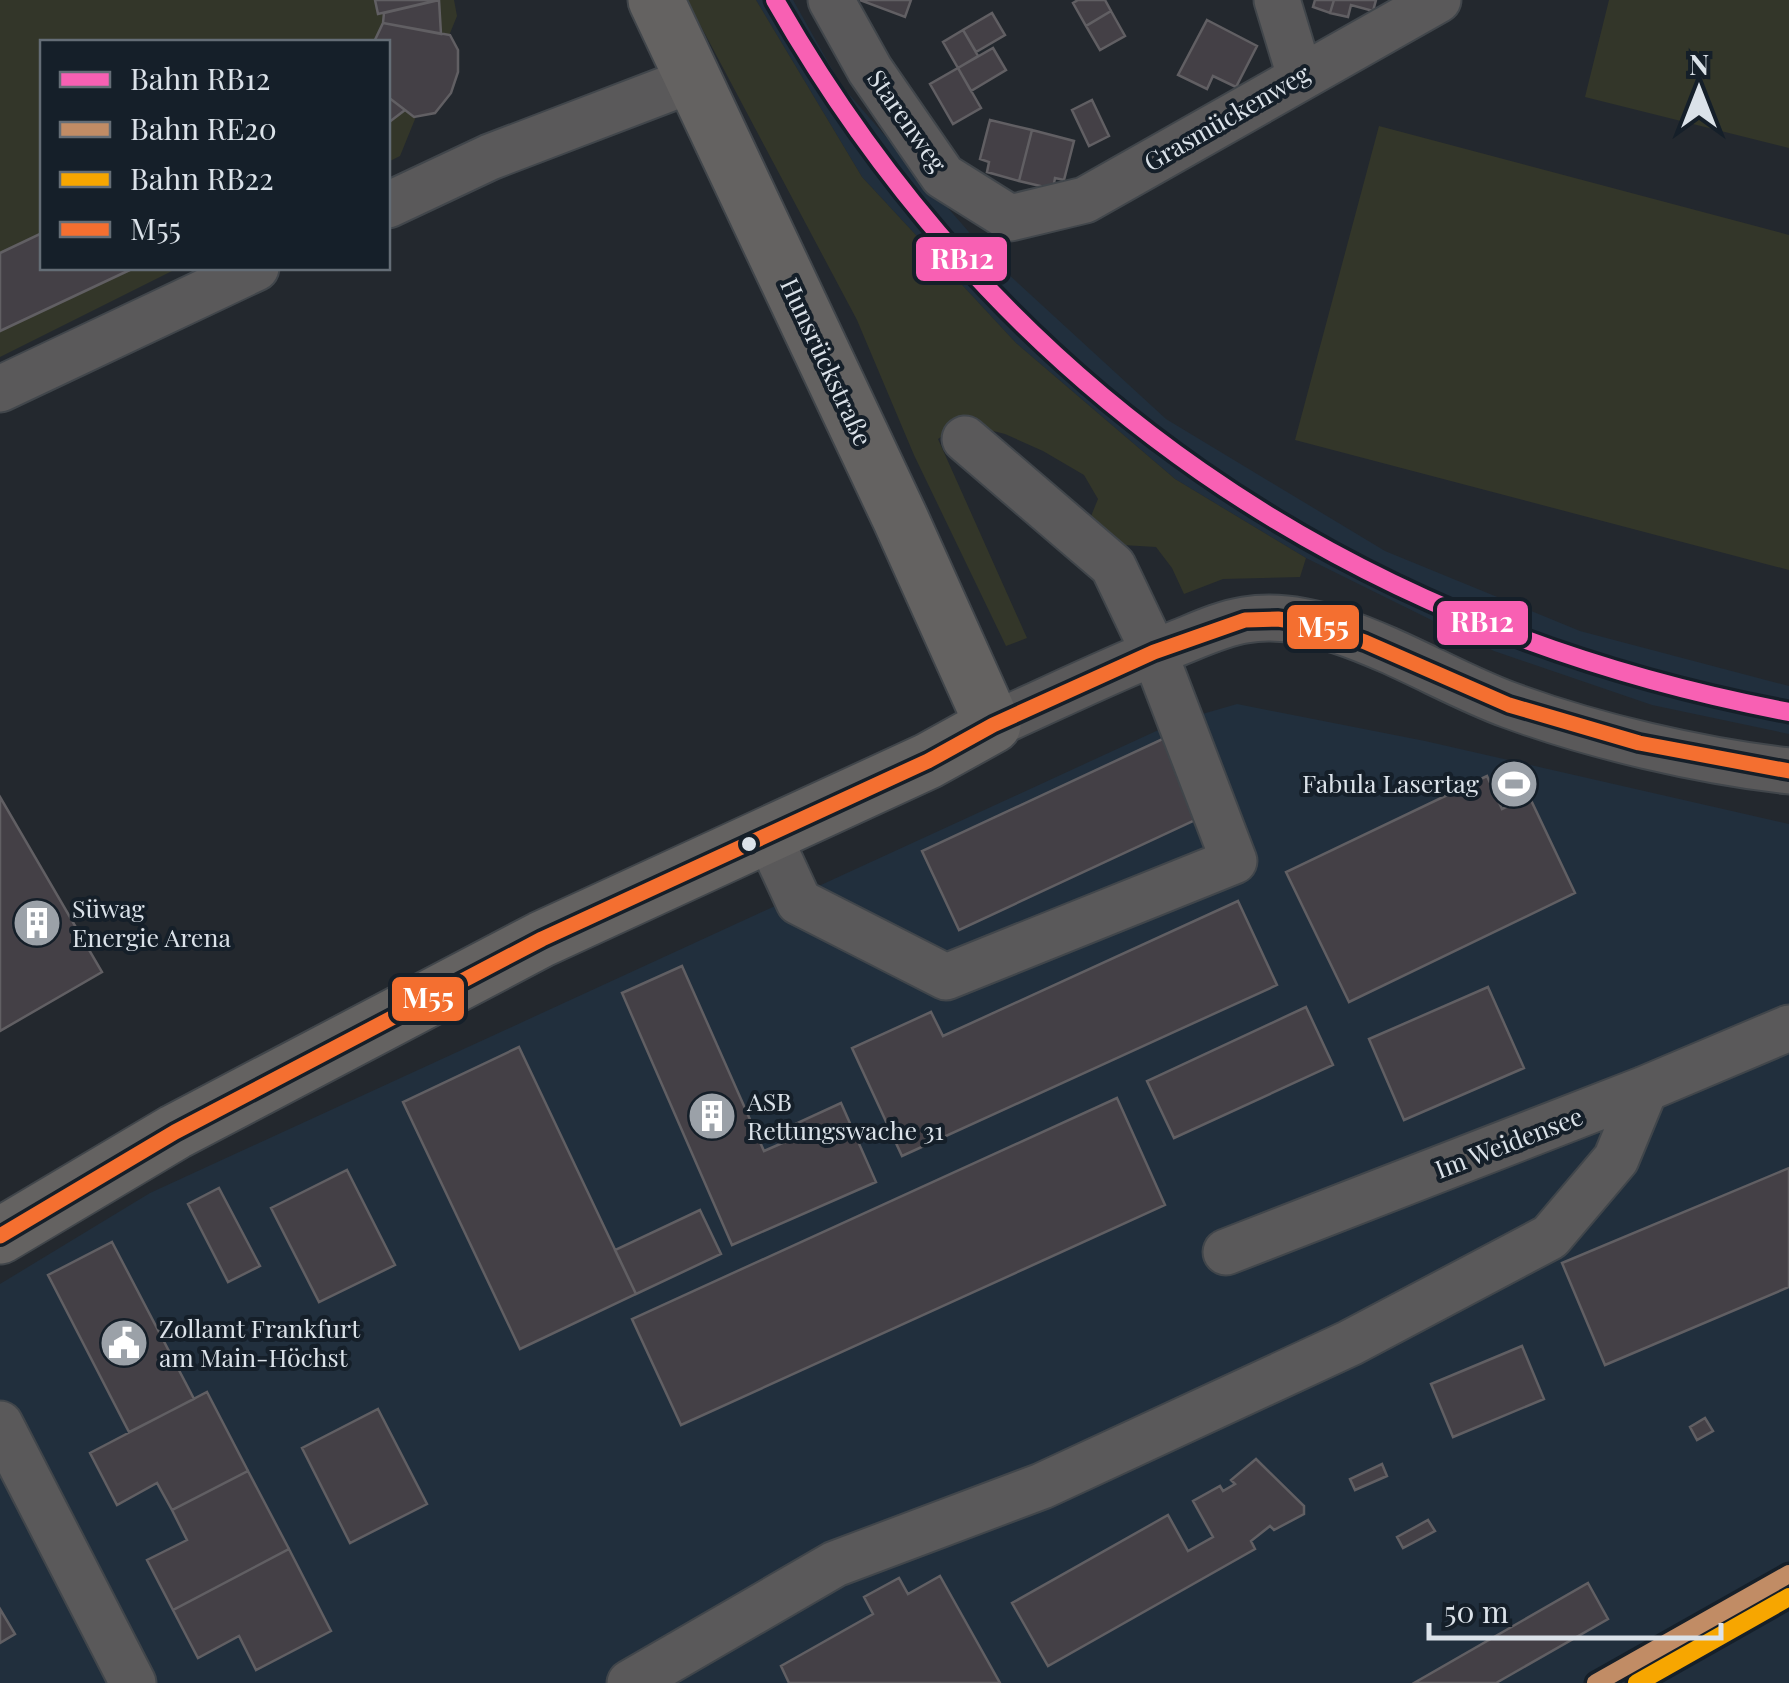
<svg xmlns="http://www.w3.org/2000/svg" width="1789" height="1683" font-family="'Playfair Display',serif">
<rect width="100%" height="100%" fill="#23282e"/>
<!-- built -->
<path fill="#212f3d" d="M756,0H793L841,85L995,262L1166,419L1385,551L1580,631L1789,686V734L1652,705L1494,651L1306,558L1175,479L1016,343L862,177Z
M1237,704L1425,741L1789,824V1683H0V1284L150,1193L1178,721Z"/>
<!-- green -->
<path fill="#333629" d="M0,0H454L457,16L400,156L388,162V42H42V268H178L0,357Z
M687,0H756L862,177L1016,343L1175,479L1306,558L1300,577L1223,579L1184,594L1172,568L1156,547L1106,544L1087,526L1098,499L1084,475L1043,451L1005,434L962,423L938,439L1027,638L1006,646L914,455L857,320Z
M1609,0H1789V148L1585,97Z
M1379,126L1789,235V570L1295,440Z"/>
<!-- building -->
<path fill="#444046" stroke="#615f63" stroke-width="2.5" d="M375,0H438L378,14Z
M439,0L441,34L383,23L384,13Z
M860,0H911L905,17Z
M1078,0H1105L1111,11L1086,26L1073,3Z
M1315,0H1334L1330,13L1313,7Z
M1334,0H1376L1373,11L1351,5L1348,17L1330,13Z
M1111,11L1125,36L1100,50L1086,26Z
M992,13L1005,35L976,52L963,30Z
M1207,20L1257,46L1236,87L1213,76L1207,89L1178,75Z
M383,23L450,35L458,50V72L451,93L435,113L414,117L388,97V42H374Z
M963,30L978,56L958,68L943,42Z
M993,48L1006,70L971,91L958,68Z
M958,68L981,108L953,124L930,84Z
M388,97L405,110L388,123Z
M1092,100L1109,136L1089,146L1072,110Z
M990,120L1032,130L1019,181L987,172L989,162L980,159Z
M1032,130L1074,141L1064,180L1055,178L1053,189L1019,181Z
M42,233V268H134L0,331V253Z
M1167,737L1204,816L959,930L922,851Z
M1487,776L1502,809L1529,796L1575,893L1349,1002L1286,872Z
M0,797L102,972L0,1031Z
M1238,901L1277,985L902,1156L852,1048L931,1012L943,1036Z
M682,966L764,1151L787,1141L782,1130L841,1103L876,1182L732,1245L622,993Z
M1488,987L1524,1068L1404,1120L1369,1039Z
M1306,1007L1333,1065L1174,1138L1147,1081Z
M519,1047L636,1294L520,1349L403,1102Z
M1117,1098L1165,1205L681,1425L632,1319Z
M1789,1168V1287L1605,1365L1562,1263Z
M347,1170L395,1265L319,1302L271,1208Z
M219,1188L260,1266L228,1282L188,1204Z
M700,1210L721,1254L636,1294L615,1250Z
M112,1242L194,1399L129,1432L48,1275Z
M1522,1346L1544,1399L1453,1437L1431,1384Z
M207,1392L248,1471L172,1510L157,1483L117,1505L90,1453Z
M378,1409L427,1504L350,1543L302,1448Z
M1705,1418L1713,1431L1697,1440L1690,1427Z
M1256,1459L1304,1506V1514L1274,1530L1270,1526L1251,1541L1255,1549L1048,1666L1012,1603L1168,1515L1188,1551L1213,1537L1193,1501L1220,1486L1223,1491L1235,1484L1231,1480Z
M1382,1464L1387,1476L1355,1490L1350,1479Z
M248,1471L289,1549L173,1610L147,1560L187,1540L172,1510Z
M1428,1520L1435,1531L1403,1548L1397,1537Z
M289,1549L331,1631L256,1670L239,1636L198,1658L173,1610Z
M940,1576L1000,1683H789L781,1666L873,1614L864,1597L899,1578L908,1594Z
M1588,1583L1608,1619L1496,1683H1414Z
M0,1609L15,1634L0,1643Z"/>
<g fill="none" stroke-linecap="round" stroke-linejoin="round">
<!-- minor casing -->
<g stroke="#41464b" stroke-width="49">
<path id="minor" d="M831,0L870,70L943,176L1010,218L1085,200L1438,0
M1277,0L1300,76
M388,205L490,157L694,79
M0,389L256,268
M993,725C1053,698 1112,669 1173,645C1196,636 1220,624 1245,620C1330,605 1431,677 1509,705C1593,736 1700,761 1789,771
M768,835L799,902L946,977L1234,861L1154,652L1113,566L965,439
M1226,1252L1645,1089L1789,1028
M0,1424L133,1683
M630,1683L835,1564L1042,1486L1350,1343L1550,1237L1616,1159L1645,1089"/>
</g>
<!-- major casing -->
<g stroke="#41464b" stroke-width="59">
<path id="major" d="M0,1236L175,1132L542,939L928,761L993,725L900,518L656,0"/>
</g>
<!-- minor -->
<use href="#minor" stroke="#5a595a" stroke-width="45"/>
<!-- major -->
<use href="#major" stroke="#646261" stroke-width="55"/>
<!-- bus-1 casing -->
<g stroke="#151f29" stroke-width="22">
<path id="bus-1" d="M0,1236L175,1132L542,939L928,761L993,725L1154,652L1245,620L1278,619L1316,625L1365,642L1509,705L1639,743L1789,771"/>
</g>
<!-- bus-1 -->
<use href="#bus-1" stroke="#f46f30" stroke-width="15"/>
<!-- rail-1 casing -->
<g stroke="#151f29" stroke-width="25">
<path id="rail-1" d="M775,0C998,391 1350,629 1789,712"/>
</g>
<!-- rail-2 casing -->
<g stroke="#151f29" stroke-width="25">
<path id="rail-2" d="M1596,1683L1789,1574"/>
</g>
<!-- rail-3 casing -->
<g stroke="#151f29" stroke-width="25">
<path id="rail-3" d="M1637,1683L1789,1597"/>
</g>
<!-- rail-1 -->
<use href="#rail-1" stroke="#f860b3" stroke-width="18"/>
<!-- rail-2 -->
<use href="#rail-2" stroke="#c18c65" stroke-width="18"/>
<!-- rail-3 -->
<use href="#rail-3" stroke="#f7a600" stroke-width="18"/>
</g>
<!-- icons -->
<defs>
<g id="stadium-disc" transform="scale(2.5)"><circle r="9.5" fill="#9ba1a8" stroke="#151f29"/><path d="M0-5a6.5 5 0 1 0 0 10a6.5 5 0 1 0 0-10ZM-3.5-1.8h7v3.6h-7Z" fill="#fff"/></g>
<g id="building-disc" transform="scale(2.5)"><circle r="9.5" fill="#9ba1a8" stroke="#151f29"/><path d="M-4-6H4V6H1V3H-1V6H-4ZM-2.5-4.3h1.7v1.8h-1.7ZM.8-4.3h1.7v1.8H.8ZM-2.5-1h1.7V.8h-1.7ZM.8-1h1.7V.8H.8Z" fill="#fff"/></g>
<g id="civic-disc" transform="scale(2.5)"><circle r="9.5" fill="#9ba1a8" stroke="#151f29"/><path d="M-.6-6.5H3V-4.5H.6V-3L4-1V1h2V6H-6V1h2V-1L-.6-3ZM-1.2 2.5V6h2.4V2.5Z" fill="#fff"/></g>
</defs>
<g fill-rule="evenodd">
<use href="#stadium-disc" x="1514" y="784"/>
<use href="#building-disc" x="37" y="923"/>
<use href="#building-disc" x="712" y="1116"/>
<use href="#civic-disc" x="124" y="1343"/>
</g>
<!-- markers -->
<circle fill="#dbe2e9" stroke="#151f29" stroke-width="4" cx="749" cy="844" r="9"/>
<g text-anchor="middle" stroke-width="8" stroke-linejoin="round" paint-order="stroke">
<!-- street labels -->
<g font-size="25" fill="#dbe2e9" stroke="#151f29">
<text transform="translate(1227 118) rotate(-30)" y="9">Grasmückenweg</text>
<text transform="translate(907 121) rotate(55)" y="9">Starenweg</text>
<text transform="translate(826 362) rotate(65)" y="9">Hunsrückstraße</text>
<text transform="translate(1509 1143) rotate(-21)" y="9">Im Weidensee</text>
</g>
<!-- poi labels -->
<g font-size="25" fill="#dbe2e9" stroke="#151f29" text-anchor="start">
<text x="1479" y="793" text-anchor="end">Fabula Lasertag</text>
<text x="72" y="918">Süwag<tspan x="72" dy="29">Energie Arena</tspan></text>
<text x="747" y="1111">ASB<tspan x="747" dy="29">Rettungswache 31</tspan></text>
<text x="159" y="1338">Zollamt Frankfurt<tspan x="159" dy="29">am Main-Höchst</tspan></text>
</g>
</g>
<g stroke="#151f29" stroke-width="4">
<rect x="914" y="235" width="95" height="48" rx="10" fill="#f860b3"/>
<rect x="1435" y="599" width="95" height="48" rx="10" fill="#f860b3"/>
<rect x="1285" y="603" width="76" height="48" rx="10" fill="#f46f30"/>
<rect x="390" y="975" width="76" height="48" rx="10" fill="#f46f30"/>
</g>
<g font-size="28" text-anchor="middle" font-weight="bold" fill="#fff">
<text x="962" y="269">RB12</text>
<text x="1482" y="632">RB12</text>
<text x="1323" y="637">M55</text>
<text x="428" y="1008">M55</text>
</g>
<!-- legend -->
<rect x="40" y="40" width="350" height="230" fill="#151f29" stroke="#646d76" stroke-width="2.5"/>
<rect x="60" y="72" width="50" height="15" fill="#f860b3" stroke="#646d76" stroke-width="2.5"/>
<text x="130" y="90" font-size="30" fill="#dbe2e9">Bahn RB12</text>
<rect x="60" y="122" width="50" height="15" fill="#c18c65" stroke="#646d76" stroke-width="2.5"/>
<text x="130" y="140" font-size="30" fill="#dbe2e9">Bahn RE20</text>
<rect x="60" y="172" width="50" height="15" fill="#f7a600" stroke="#646d76" stroke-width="2.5"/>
<text x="130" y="190" font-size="30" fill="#dbe2e9">Bahn RB22</text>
<rect x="60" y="222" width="50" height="15" fill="#f46f30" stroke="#646d76" stroke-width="2.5"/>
<text x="130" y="240" font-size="30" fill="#dbe2e9">M55</text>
<!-- north arrow -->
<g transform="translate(1699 90)" stroke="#151f29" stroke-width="8" paint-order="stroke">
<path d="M0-8L18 38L0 25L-18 38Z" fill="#dbe2e9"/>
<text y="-15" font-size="28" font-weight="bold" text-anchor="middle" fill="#dbe2e9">N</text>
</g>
<!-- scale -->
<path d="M1429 1623v15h292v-15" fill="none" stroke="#dbe2e9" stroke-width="5"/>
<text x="1444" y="1623" font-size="30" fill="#dbe2e9" stroke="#151f29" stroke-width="8" paint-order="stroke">50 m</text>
</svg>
